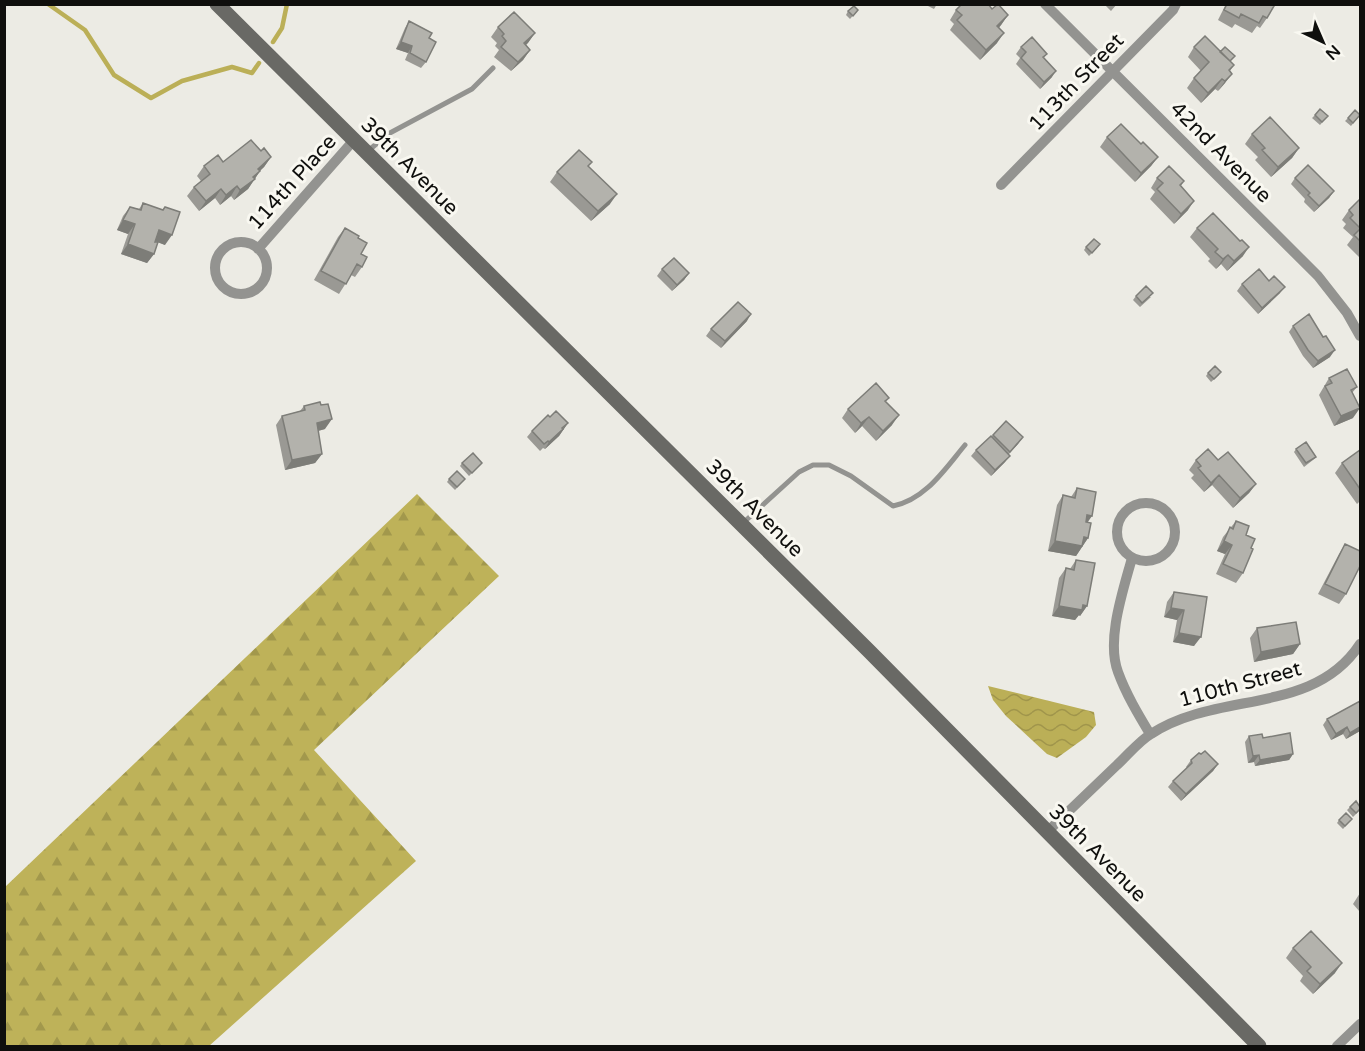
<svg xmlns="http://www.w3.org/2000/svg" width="1365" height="1051" font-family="'Varela Round',sans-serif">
<defs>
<pattern id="forest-firs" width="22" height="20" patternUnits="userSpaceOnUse" patternTransform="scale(1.5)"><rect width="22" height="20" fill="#beb259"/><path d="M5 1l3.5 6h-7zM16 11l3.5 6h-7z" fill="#a2984c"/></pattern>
<pattern id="water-waves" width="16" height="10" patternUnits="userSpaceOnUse" patternTransform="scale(1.5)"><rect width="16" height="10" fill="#bbaf57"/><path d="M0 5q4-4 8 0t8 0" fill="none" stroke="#a0954b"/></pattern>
</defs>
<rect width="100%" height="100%" fill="#ecebe4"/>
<!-- forest -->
<path fill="url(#forest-firs)" d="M417,494L499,576L314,750L416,861L209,1046H5V887Z"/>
<!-- water -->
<path fill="url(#water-waves)" d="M988,686L1094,712L1096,725L1086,737L1057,758L1047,754L1006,716L993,700Z"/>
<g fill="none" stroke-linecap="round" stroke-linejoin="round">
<!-- stream -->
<path stroke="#bbaf57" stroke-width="4.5" d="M48,4L85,30L114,75L151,98L182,81L232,67L252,73L259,63
M273,42L282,28L287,4"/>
<!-- service -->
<path stroke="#939390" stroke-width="5" d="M368,151L388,134L472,89L493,68
M743,523L799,472L813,465H829L851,476L893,506C925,500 945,469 965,445"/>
<!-- minor -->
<path stroke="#939390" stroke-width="10" d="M1045,4L1318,276L1347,313L1360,336
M1001,185L1173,10L1176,4
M215 268a26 26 0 1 1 52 0a26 26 0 1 1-52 0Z
M258,249L354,140
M1117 532a29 29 0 1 1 58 0a29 29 0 1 1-58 0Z
M1132,558C1123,591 1106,640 1118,672C1126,694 1138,714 1150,734
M1048,831C1071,809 1094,787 1117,765C1128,755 1139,741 1151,734C1218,690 1313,716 1360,644
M1337,1046L1360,1024"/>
<!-- secondary -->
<path stroke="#696965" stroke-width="15" d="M217,4L869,651L1259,1046"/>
</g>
<!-- wall -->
<path fill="#9a9994" d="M924,4H937L934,9Z
M1104,4H1117L1111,11Z
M1226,4H1272L1267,18L1260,28L1257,26L1252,33L1235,24L1232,28L1218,20Z
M992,9L1008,15L999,28L997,43L980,60L950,30L954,24L950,20L956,10Z
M858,10L850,19L846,15L848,11Z
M409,21L429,38L426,62L421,68L405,60L408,53L396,49L405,28Z
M498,27L535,33L526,45L530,50L523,60L511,71L494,57L499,50L495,46L497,43L491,37Z
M1021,47L1047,54L1044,58L1052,77L1040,89L1016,64L1020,58L1016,54Z
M1194,47L1220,52L1235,56L1230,61L1234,65L1230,71L1225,83L1218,91L1215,89L1201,103L1187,88L1194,78L1201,71L1188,57Z
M1315,115L1328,116L1320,125L1312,118Z
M1360,115L1351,126L1345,121L1348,118Z
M1252,134L1299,148L1292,158L1271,177L1255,160L1258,157L1245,144Z
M1107,137L1141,144L1158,157L1151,166L1135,182L1100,147Z
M261,151L271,157L264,167L260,171L248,189L234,200L231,196L220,205L215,198L199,211L187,196L194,187L201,181L197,176L204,166L223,162Z
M589,167L610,204L591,221L550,182L557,172Z
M1157,178L1184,181L1181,186L1188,210L1174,224L1150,199L1155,192L1151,188Z
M1295,178L1334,191L1329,198L1314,212L1304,202L1305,199L1291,184Z
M1360,199V258L1347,245L1353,237L1343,228L1346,224L1342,220L1349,210Z
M143,203L163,210L165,207V245L155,241L154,254L147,263L121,254L128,234L117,230L123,216L130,207L139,209Z
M345,228L361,254L362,267L355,277L351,275L339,294L314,280L338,237Z
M1197,228L1243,256L1227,271L1221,264L1216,269L1208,261L1210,259L1190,237Z
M1086,247L1097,248L1089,256L1084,250Z
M662,269L689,273L684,280L672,291L657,276Z
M1242,284L1280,293L1258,314L1237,291Z
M1136,296L1151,297L1140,307L1133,300Z
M747,321L721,348L706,336L711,329Z
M1293,326L1330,357L1313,368L1303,356L1289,332Z
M1208,373L1219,375L1211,382L1206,376Z
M1329,378L1357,387L1352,393L1353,418L1334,426L1319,395Z
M889,398L886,402L892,425L876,441L862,426L855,433L842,418L848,409Z
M304,406L325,429L318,431L322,454L315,463L285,470L276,425L282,416L300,411Z
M550,417L568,423L559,436L545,449L543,448L540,451L527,437L532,431Z
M1006,421L1023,437L1008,455L1005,462L991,476L971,456L976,450L991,437Z
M1296,449L1316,457L1313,460L1304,467L1294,452Z
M1360,450V501L1357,504L1335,473L1342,463Z
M1196,460H1218L1256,484L1249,493L1233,508L1212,485L1204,492L1191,478L1194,475L1189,470Z
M462,463H482L469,476L460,466Z
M449,479H465L455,490L447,482Z
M1077,488L1087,523L1088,538L1076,556L1048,551L1057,505L1063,495L1071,497Z
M1236,521L1246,535L1251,548L1243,573L1236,583L1216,574L1225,554L1217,551L1223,537Z
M1345,544L1346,594L1339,604L1318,594L1339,554Z
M1076,560L1087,606L1080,616L1079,615L1075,620L1052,616L1059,578L1066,568L1070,569Z
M1174,592L1207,597L1194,646L1173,642L1177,620L1164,617L1167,602Z
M1257,628L1300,644L1293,654L1254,662L1250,638Z
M1360,701V731L1346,739L1343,734L1331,740L1323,725L1327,719Z
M1249,736L1263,738L1293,754L1289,760L1255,766L1254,762L1248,763L1245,742Z
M1201,754L1218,764L1213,771L1181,801L1168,787L1173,781L1187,768L1186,767L1191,760Z
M1350,807H1360V810L1353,817L1347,810Z
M1352,819L1343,829L1337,823L1339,820Z
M1360,893V912L1353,904Z
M1293,948L1335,973L1313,994L1300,981L1303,976L1286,958Z"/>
<!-- shaded-wall -->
<path fill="#7d7d78" d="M1008,15L1001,25L990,36L997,26Z
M535,33L528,43L517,53L524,43Z
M1004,33L997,43L980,60L986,50Z
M401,42L412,46L408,53L396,49Z
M530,50L523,60L511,71L518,62Z
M1056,71L1052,77L1040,89L1044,82Z
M1232,74L1225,83L1218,91L1225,81Z
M1222,79L1215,89L1201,103L1208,93Z
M1299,148L1292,158L1271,177L1278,167Z
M271,157L264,167L253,177L260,171L248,189L234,200L240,190L258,169Z
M1158,157L1151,166L1135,182L1141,173Z
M237,186L231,196L220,205L226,195Z
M221,189L215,198L199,211L206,201Z
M1334,191L1329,198L1314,212L1319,206Z
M617,194L610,204L591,221L598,211Z
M1194,201L1188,210L1174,224L1181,214Z
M123,220L135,224L128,234L117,230Z
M159,230L172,235L165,245L152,240Z
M128,244L154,254L147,263L121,254Z
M1249,247L1243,256L1227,271L1234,261Z
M1228,255L1221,264L1216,269L1223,259Z
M689,273L684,280L672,291L677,285Z
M1285,287L1280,293L1258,314L1262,308Z
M751,314L747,321L721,348L725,341Z
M1335,350L1330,357L1313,368L1318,361Z
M1360,408L1353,418L1334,426L1341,416Z
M899,415L892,425L876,441L883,431Z
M869,417L862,426L855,433L861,423Z
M332,419L325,429L310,433L317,423Z
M568,423L559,436L545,449L549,442Z
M1023,437L1018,444L1005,458L1010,452Z
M322,454L315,463L285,470L292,460Z
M1010,456L1005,462L991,476L995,470Z
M1219,475L1212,485L1204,492L1211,483Z
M1256,484L1249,493L1233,508L1240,498Z
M1087,515L1092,516L1085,526Z
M1084,537L1088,538L1076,556L1048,551L1055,541Z
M1224,541L1232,545L1225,554L1217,551Z
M1083,605L1087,606L1080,616L1079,615L1075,620L1052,616L1059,606Z
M1171,608L1184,610L1177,620L1164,617Z
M1179,633L1201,637L1194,646L1173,642Z
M1300,644L1293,654L1254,662L1261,652Z
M1347,727L1343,734L1331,740L1336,734Z
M1360,727V731L1346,739L1350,733Z
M1293,754L1289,760L1255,766L1260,760Z
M1259,755L1254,762L1248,763L1253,756Z
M1218,764L1213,771L1181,801L1186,794Z
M1342,963L1335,973L1313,994L1320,984Z"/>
<!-- building -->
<path fill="#b3b2ac" stroke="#7d7d78" stroke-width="1.5" d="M962,4H988L992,9L998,4L1008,15L997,26L1004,33L986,50L957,20L962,15L956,10Z
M1227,4H1272L1274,6L1267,18L1263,16L1259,23L1241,14L1239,18L1224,10Z
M854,6L858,10L853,16L848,11Z
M514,12L535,33L524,43L530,50L518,62L501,47L506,41L502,36L504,34L498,27Z
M409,21L432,33L429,38L436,42L426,62L410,53L412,46L401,42Z
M1205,36L1234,65L1229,70L1232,74L1225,81L1222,79L1208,93L1194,78L1209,62L1194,47Z
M1032,37L1047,54L1043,57L1056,71L1044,82L1021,58L1026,52L1021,47Z
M1225,47L1235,56L1230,61L1220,52Z
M1320,109L1328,116L1322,122L1315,115Z
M1355,110L1360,115L1353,123L1348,118Z
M1270,117L1299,148L1278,167L1262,150L1265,148L1252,134Z
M1121,124L1141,144L1143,142L1158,157L1141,173L1107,137Z
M251,140L261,151L264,148L271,157L258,169L260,171L253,177L255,179L240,190L237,186L226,195L221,189L206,201L194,187L210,174L204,166L218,155L223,162Z
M579,150L592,162L588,166L617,194L598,211L557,172Z
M1308,165L1334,191L1319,206L1308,195L1310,193L1295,178Z
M1169,166L1184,181L1180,185L1194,201L1181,214L1157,189L1163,183L1157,178Z
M1360,199V228L1350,218L1353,215L1349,210Z
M143,203L163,210L165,207L180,212L172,235L159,230L155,242H158L154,254L128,244L135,224L123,220L130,207L141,210Z
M1213,213L1240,241L1242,240L1249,247L1234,261L1228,255L1223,259L1215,252L1218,249L1197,228Z
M345,228L359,236L358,238L367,243L361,254L367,257L362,267L357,264L346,284L321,271Z
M1360,229V241L1354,235Z
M1094,239L1100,244L1092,253L1086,247Z
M674,258L689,273L677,285L662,269Z
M1259,269L1269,281L1274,276L1285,287L1262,308L1242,284Z
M1146,286L1153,293L1142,303L1136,296Z
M738,302L751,314L725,341L711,329Z
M1309,314L1323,337L1326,336L1335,350L1318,361L1308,350L1293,326Z
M1215,366L1221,372L1214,379L1208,373Z
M1347,369L1357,387L1351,390L1360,408L1341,416L1325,386L1332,383L1329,378Z
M876,383L889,398L885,401L899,415L883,431L869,417L861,423L848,409Z
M320,402L321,405L328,404L332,419L317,423L322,454L292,460L282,416L305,410L304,406Z
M556,411L568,423L562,428L563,429L549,442L548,441L544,444L532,431L548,415L550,417Z
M1006,421L1023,437L1010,452L993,435Z
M991,436L1010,456L995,470L976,450Z
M1306,442L1316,457L1306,463L1296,449Z
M1208,449L1218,460L1228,452L1256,484L1240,498L1219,475L1211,483L1198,468L1201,466L1196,460Z
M1360,450V489L1342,463Z
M473,453L482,463L472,473L462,463Z
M457,471L465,479L457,487L449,479Z
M1077,488L1096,492L1092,516L1087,515L1086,522L1091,523L1088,538L1084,537L1082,546L1055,541L1063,495L1075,498Z
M1236,521L1249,526L1246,535L1255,539L1251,548L1253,549L1243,573L1223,564L1232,545L1224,541L1230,527L1233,529Z
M1345,544L1360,551V566L1346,594L1325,584Z
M1076,560L1095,563L1087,606L1083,605L1082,610L1059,606L1066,568L1074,570Z
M1174,592L1207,597L1201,637L1179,633L1184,610L1171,608Z
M1296,622L1300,644L1261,652L1257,628Z
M1360,701V727L1350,733L1347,727L1336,734L1327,719Z
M1290,733L1293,754L1260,760L1259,755L1253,756L1249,736L1262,734L1263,738Z
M1205,751L1218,764L1186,794L1173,781L1192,763L1191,760L1199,753L1201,754Z
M1356,801L1360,807V809L1356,813L1350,807Z
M1346,813L1352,819L1345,826L1339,820Z
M1311,931L1342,963L1320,984L1307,971L1311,967L1293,948Z"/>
<g text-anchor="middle" stroke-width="6" stroke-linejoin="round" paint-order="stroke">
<!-- street labels -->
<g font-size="21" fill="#0f0f0d" stroke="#f9f8f1">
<text transform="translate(1076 82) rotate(-46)" y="7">113th Street</text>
<text transform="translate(1221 152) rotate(45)" y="7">42nd Avenue</text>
<text transform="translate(410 166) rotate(45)" y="7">39th Avenue</text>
<text transform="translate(292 182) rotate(-48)" y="7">114th Place</text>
<text transform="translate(755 508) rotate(45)" y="7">39th Avenue</text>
<text transform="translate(1240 684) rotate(-15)" y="7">110th Street</text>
<text transform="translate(1098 853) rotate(45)" y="7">39th Avenue</text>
</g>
</g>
<!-- border -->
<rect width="1365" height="1051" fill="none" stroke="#0f0f0d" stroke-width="12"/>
<!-- north arrow -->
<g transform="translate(1323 42) rotate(136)" stroke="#f9f8f1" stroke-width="4.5" paint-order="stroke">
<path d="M0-4.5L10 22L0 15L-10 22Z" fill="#0f0f0d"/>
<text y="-9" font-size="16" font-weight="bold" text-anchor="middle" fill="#0f0f0d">N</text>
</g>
</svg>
